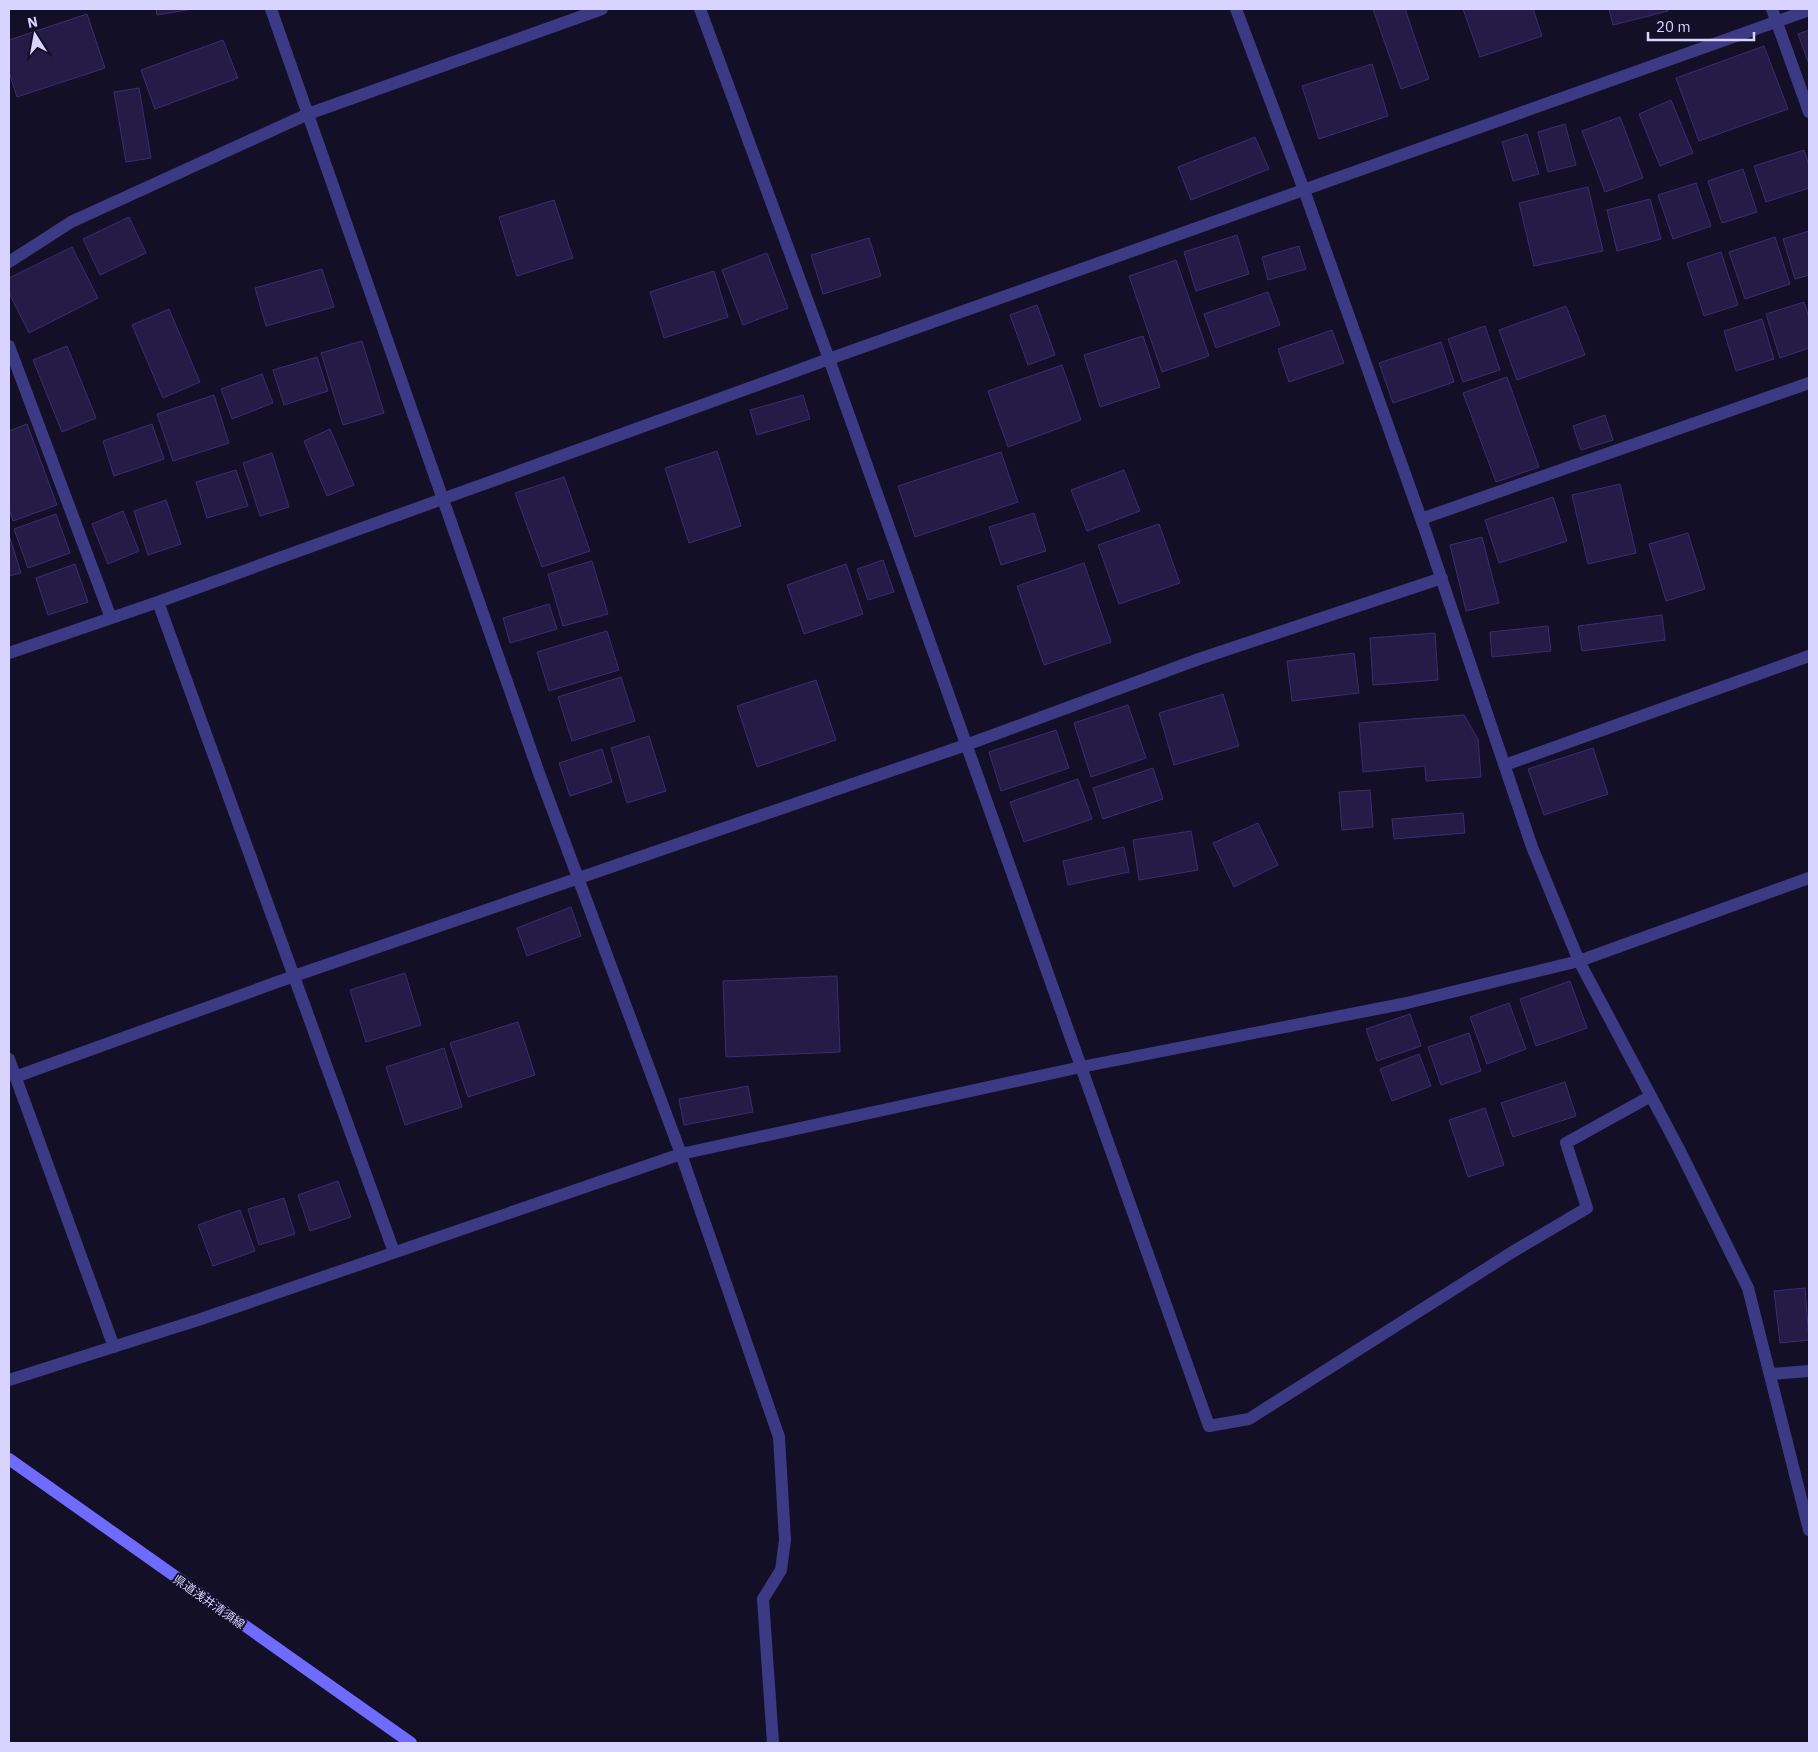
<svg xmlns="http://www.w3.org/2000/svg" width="1818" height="1752" font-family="'IBM Plex Sans','Noto Sans JP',sans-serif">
<rect width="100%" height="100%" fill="#130f26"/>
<!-- building -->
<path fill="#241b47" stroke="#3b2d73" d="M156,9H193L157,15Z
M1373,9H1405L1429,79L1401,89Z
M1463,9H1533L1542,36L1480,57Z
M1609,9H1668V11L1613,25Z
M87,14L105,68L17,97L9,72V40Z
M1809,30V64L1798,34Z
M223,40L238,78L155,109L141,70Z
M1764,46L1788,109L1699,141L1676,78Z
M1372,64L1388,116L1319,139L1302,86Z
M139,88L151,158L126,162L114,92Z
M1671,100L1693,153L1660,166L1639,114Z
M1620,117L1643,178L1605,192L1582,131Z
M1565,124L1576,165L1548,172L1538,132Z
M1527,134L1539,174L1513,181L1502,142Z
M1255,137L1269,169L1191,200L1178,167Z
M1804,150L1809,166V188L1766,202L1754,166Z
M1743,169L1757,212L1722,223L1708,181Z
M1696,183L1711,226L1673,239L1658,195Z
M1588,187L1603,251L1534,266L1519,203Z
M1650,199L1661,239L1617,251L1607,210Z
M554,200L573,258L517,276L499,217Z
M129,217L146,253L100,275L83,239Z
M1809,231V275L1795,279L1783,239Z
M1237,235L1249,274L1196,291L1184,252Z
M1775,237L1790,284L1745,299L1729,252Z
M869,238L881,276L823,294L811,255Z
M1299,246L1306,269L1268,280L1262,257Z
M72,247L98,298L29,333L9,293V278Z
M1721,252L1738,305L1704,316L1687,263Z
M767,253L788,308L743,325L722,270Z
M1176,260L1209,356L1162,372L1129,276Z
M322,269L334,307L266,326L255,288Z
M714,271L728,317L664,338L650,292Z
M1268,292L1280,325L1216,348L1204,314Z
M1804,302L1809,318V348L1780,358L1766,314Z
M1037,305L1055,355L1028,365L1010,315Z
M1566,306L1585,355L1517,380L1499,330Z
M169,309L200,382L163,398L132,325Z
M1762,319L1774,359L1736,371L1724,331Z
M1485,326L1500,370L1463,382L1448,339Z
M1332,330L1344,363L1289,382L1278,349Z
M1143,336L1160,387L1100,407L1084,355Z
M362,341L384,413L343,425L321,353Z
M1441,342L1454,382L1393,403L1379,363Z
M67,346L96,418L62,432L33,360Z
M317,357L328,391L284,405L273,370Z
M1062,365L1081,420L1008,447L988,391Z
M262,374L273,403L232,419L221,389Z
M1507,377L1539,467L1496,482L1463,393Z
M214,395L229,443L173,461L157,414Z
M803,395L810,419L757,435L750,410Z
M1605,415L1613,440L1581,450L1573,426Z
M27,424L57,505L13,521L9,509V431Z
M152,424L164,459L114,476L103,441Z
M330,429L354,485L327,496L304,441Z
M717,451L741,526L689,543L665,468Z
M1001,452L1018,502L915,537L898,486Z
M272,453L289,507L260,516L243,463Z
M236,470L248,506L207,518L196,482Z
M1124,470L1140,511L1087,531L1071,490Z
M564,477L590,551L542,567L515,493Z
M1620,484L1636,553L1588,564L1572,495Z
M1553,497L1567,541L1499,563L1485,520Z
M166,500L181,544L148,555L134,511Z
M123,511L139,551L108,564L92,524Z
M1034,513L1046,551L1001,565L989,527Z
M56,514L70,553L28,568L14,529Z
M1159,524L1180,583L1119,604L1098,545Z
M1688,533L1705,589L1666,601L1649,544Z
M9,535L21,573L9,576Z
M1482,537L1499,603L1466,611L1450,545Z
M883,560L894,592L868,600L857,569Z
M592,561L608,614L563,626L548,574Z
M1084,563L1111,642L1044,665L1017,586Z
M75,564L88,602L48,615L36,578Z
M846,564L863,614L804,634L787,585Z
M549,604L557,629L510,643L503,618Z
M1662,615L1665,640L1582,651L1578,626Z
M1548,626L1551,651L1492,657L1490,632Z
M607,631L619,670L549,691L537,652Z
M1435,633L1438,680L1373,685L1370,638Z
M1354,653L1359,693L1292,701L1287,661Z
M621,677L635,721L572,741L558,697Z
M816,680L836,740L757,767L737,706Z
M1223,694L1239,746L1174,765L1159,713Z
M1128,705L1146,758L1091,777L1074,723Z
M1464,715L1478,739L1481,777L1426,781L1425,766L1363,772L1359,723Z
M1056,730L1069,768L1001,791L989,752Z
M649,736L666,791L627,803L611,748Z
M1593,748L1608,794L1544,815L1528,769Z
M602,749L612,782L570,796L559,763Z
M1153,768L1163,799L1103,819L1093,788Z
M1078,779L1092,819L1024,842L1010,802Z
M1370,790L1373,827L1342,830L1339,792Z
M1463,813L1465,833L1394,839L1392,819Z
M1258,823L1278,865L1234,887L1213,843Z
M1191,831L1198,870L1139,880L1133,840Z
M1124,847L1129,872L1068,885L1063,861Z
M571,907L581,936L527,956L517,928Z
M405,973L421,1025L366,1042L350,990Z
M837,976L840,1052L726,1057L723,981Z
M1570,981L1587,1028L1536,1046L1520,999Z
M1509,1003L1526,1049L1487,1064L1470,1017Z
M1410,1014L1421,1046L1377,1061L1366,1029Z
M518,1022L535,1075L468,1097L450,1043Z
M1469,1033L1481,1071L1441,1085L1428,1047Z
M444,1048L462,1107L405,1125L386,1067Z
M1419,1054L1431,1086L1392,1101L1380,1069Z
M1565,1082L1576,1116L1513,1137L1501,1103Z
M748,1086L753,1112L684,1125L679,1099Z
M1485,1108L1504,1165L1468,1177L1449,1120Z
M338,1181L351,1217L310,1231L298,1195Z
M284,1198L295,1234L259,1245L248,1209Z
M240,1210L255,1251L213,1266L198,1225Z
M1805,1288L1809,1340L1780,1343L1774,1291Z"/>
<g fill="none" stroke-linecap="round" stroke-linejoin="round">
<!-- street -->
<path stroke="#3d3a85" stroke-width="12" d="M271,9L540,776L681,1154L779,1437L785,1540L781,1570L763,1599L773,1743
M700,9L829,359L1209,1426L1249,1419L1514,1251L1587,1208L1566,1143L1651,1096
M1236,9L1304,190L1425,530L1532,847L1579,961L1679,1149L1748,1288L1809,1530
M1772,9L1809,112
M9,262L71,222L308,114L602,9
M9,346L111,618
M1421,519L1809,383
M158,602L394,1252
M9,653L158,602L829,359L1809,10
M1505,765L1809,656
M9,1059L114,1347
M15,1077L294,976L966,745L1199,659L1442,578
M1771,1374L1809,1371
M9,1380L198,1320L681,1154L1081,1067L1407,1003L1579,961L1809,878"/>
<!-- secondary -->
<path stroke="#6f6bff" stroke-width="12" d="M9,1459L411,1743"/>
</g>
<g text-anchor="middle" stroke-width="4" stroke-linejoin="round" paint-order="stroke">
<!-- street labels -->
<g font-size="12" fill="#d9d4ff" stroke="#130f26">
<text transform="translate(209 1602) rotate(35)" y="4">県道浅井清須線</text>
</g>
</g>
<!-- border -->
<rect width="1818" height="1752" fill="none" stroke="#d9d4ff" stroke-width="20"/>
<!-- north arrow -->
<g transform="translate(35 35) rotate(349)" stroke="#130f26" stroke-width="4" paint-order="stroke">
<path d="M0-4L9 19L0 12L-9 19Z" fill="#d9d4ff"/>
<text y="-8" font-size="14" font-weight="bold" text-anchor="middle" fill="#d9d4ff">N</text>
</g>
<!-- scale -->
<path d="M1648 32v8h106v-8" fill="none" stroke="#d9d4ff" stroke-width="2.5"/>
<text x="1656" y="32" font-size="15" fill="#d9d4ff" stroke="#130f26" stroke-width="4" paint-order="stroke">20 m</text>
</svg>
